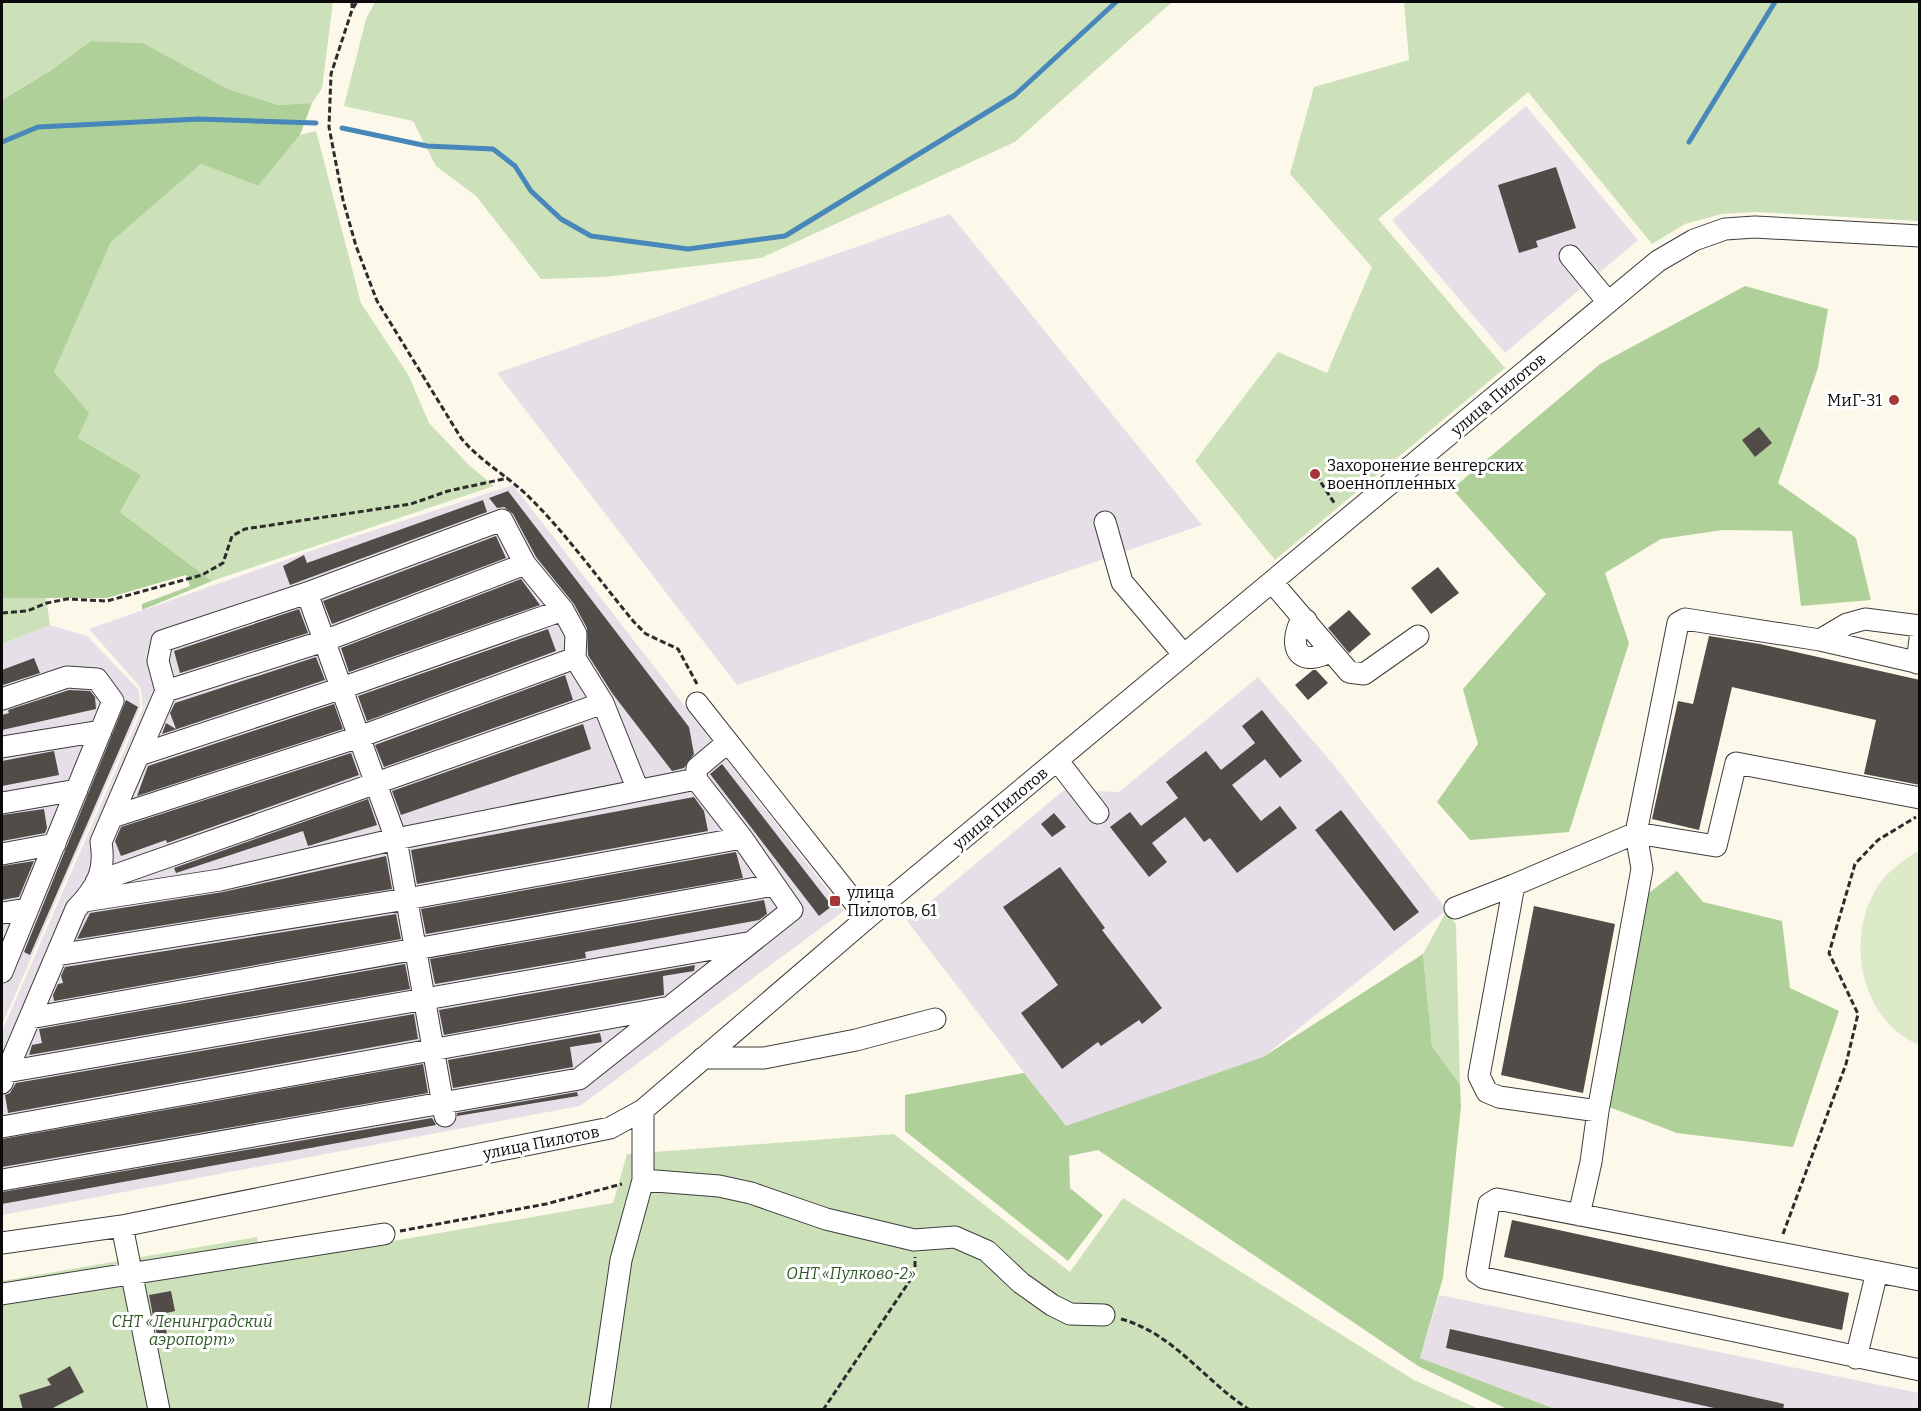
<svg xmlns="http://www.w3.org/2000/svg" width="1921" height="1411" font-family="Bitter,serif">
<rect width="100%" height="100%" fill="#fcf9ea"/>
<!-- industrial -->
<path fill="#e7dfe8" d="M1526,106L1638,240L1505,353L1392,220Z
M950,214L1202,525L737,685L497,373Z
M513,485L844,911L580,1106L2,1215V1031L143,708L141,688L89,629L319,548Z
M50,625L87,636L139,690L140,708L2,1025V644Z
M1258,677L1333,764L1447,910L1263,1057L1066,1127L907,921L1064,790L1119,792Z
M1439,1295L1919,1393V1409H1555L1420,1358Z"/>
<!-- green -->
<path fill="#cce1b9" d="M2,2H333L322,88L312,103L278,105L228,89L143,43L91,41L50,71L2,100Z
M375,2H1172L1015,142L761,258L605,277L541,279L476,196L436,166L413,121L344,106L366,19Z
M1404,2H1919V221L1756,212L1722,214L1685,224L1652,244L1528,92L1378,219L1505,368L1275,560L1195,461L1278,352L1327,373L1372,267L1290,174L1314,87L1409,60Z
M316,131L361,303L409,376L429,423L470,466L494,486L212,581L120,512L141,475L78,438L54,372L111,242L201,164L258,186L300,135Z
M46,597L50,625L2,644V598Z
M1447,910L1456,925L1460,1085L1432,1046L1423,954Z
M894,1134L1070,1272L1123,1198L1414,1380L1479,1409L2,1410V1281L257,1237L261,1264L613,1203L627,1154Z"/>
<!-- forest -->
<path fill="#b0d09a" d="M91,41L143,43L228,89L278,105L312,103L300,135L258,186L201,164L111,242L54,372L89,413L78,438L141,475L120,512L212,581L142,610V604L190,586L186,575L107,598H2V100L50,71Z
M1745,286L1828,309L1818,368L1778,483L1856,538L1871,600L1801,606L1792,531L1723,530L1661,539L1605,573L1629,643L1569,832L1470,840L1437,802L1478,744L1463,689L1546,594L1452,489L1600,364Z
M1677,871L1703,902L1782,921L1790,988L1839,1011L1793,1147L1677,1133L1609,1107L1645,896Z
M1423,954L1432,1046L1460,1085L1461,1107L1443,1278L1420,1358L1555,1409H1507L1418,1366L1098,1150L1069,1156L1070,1188L1103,1215L1068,1261L905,1131V1095L1024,1073L1066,1126L1263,1057Z"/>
<!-- pitch -->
<path fill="#ddeac9" d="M1919,850V1045C1858,1019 1844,934 1880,883C1890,869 1906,859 1919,850Z"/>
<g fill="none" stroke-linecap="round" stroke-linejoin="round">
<!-- stream -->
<path stroke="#4787b9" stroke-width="5" d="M342,128L427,146L493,149L515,166L531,191L561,219L591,236L688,249L785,236L1015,95L1116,2
M2,142L38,127L199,119L316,123
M1689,142L1775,2"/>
</g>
<!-- building -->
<path fill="#514c48" d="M1556,167L1576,228L1536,241L1538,247L1519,253L1498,185Z
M1759,427L1772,443L1755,457L1742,440Z
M508,491L689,727L694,754L684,768L672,771L612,693L588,655L587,628L574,604L536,557L513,514L504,507L497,508L489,498Z
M483,500L487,512L290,585L283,566L304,555L307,563Z
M496,536L506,558L332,624L323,601Z
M1438,567L1459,593L1431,614L1411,588Z
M521,579L540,605L349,672L341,648Z
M299,609L308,633L180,673L174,651Z
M1349,610L1371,634L1349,653L1328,628Z
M548,629L556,651L367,721L358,696Z
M1709,636L1760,644L1920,680V785L1864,774L1876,720L1732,687L1699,830L1652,819L1678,701L1693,704Z
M316,657L325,680L162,734L166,723L176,729L170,713L175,703Z
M34,658L40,673L3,685L2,670Z
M1313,670H1316L1328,683L1308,700L1295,685Z
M565,675L573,700L384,767L375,745Z
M69,690L90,691L95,697L96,709L2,730V715L9,713L8,710Z
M126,700L138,707L30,955L24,952Z
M334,704L343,729L137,796L148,766Z
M1262,710L1302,761L1280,778L1265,759L1232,785L1261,821L1280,806L1297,828L1237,873L1210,838L1204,842L1185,817L1152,843L1167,862L1149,877L1110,827L1130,812L1141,826L1178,798L1166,782L1206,751L1221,770L1255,743L1242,726Z
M583,724L591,749L401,815L392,791Z
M54,751L59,775L2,786V761Z
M351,753L359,775L167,843L166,840L121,856L115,841L121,827Z
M722,764L832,906L819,916L710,774Z
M694,797L704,811L708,831L417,884L411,850Z
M368,799L377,825L308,846L303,831L176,873L174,868Z
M44,809L47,828L45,833L2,841V815Z
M1341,810L1419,912L1394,931L1315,830Z
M1054,813L1066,827L1052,837L1041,824Z
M736,852L743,878L426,934L421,909Z
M386,856L392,889L77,939L90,913L223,892Z
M34,861L19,897L2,900V866Z
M1060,867L1105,928L1102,930L1162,1008L1142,1024L1139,1020L1101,1046L1098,1042L1062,1069L1021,1013L1058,985L1003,907Z
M764,900L767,914L759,920L585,952L586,958L435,984L430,959Z
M1534,906L1615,924L1583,1093L1501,1075Z
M396,914L401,939L54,1001L53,995L58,984L63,983L61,976L65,967Z
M405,964L410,989L29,1055L32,1045L42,1043L39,1029Z
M695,965L694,971L663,976L664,995L444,1035L439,1010Z
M414,1014L418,1039L8,1113L5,1095L10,1093L16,1083Z
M600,1033L602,1042L570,1047L573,1067L453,1088L448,1060Z
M423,1064L428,1093L2,1167V1139Z
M577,1092L578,1096L457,1116V1113Z
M432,1118L436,1125L2,1204V1192Z
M1512,1220L1849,1293L1842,1330L1504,1257Z
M171,1291L175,1311L153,1316L149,1295Z
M165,1323L168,1340L158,1341L155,1325Z
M1450,1329L1784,1404L1783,1410H1723L1446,1348Z
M70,1366L84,1392L49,1410H23L19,1395L51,1385L47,1379Z"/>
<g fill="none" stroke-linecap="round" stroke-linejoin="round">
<!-- minor casing -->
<g stroke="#3d3d3d" stroke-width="23">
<path id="minor" d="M1570,256L1608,302
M1105,522L1122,582L1184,655
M1272,582L1349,672L1364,674L1418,636
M307,593L396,839L445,1116
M1306,620L1299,625C1288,654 1304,666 1331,651
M1820,640L1847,624L1865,619L1920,626
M1917,663L1920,639
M166,691L324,641L525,564
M2,699L67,677L97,679L113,701L2,972
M697,703L867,918
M2,747L101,731
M139,755L342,688L563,610
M1057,760L1098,813
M696,779L697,768L728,742
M2,803L77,790
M112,817L359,737L575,658
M2,854L55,844
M96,882L603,703
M1514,885L1479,1076L1487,1092L1499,1097L1598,1111L1591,1162L1579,1215
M1455,908L1514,885L1636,833L1716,846L1736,763L1920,798
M2,913L27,909
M57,955L407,899L742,838
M30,1018L774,885
M703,1058H764L856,1040L935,1019
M6,1072L747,943
M2,1083L76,909C96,888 106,872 101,842L166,691L158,661L162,641L307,593L502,520L525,564L563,610L576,634L575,658L603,703L638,790
M1598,1111L1642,869L1636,833L1678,623L1685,619L1820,640L1920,663
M2,1127L665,1008
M2,1180L579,1079L792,910L742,838L696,779L396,839L220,880L84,901
M643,1180L719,1186L751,1193L826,1219L914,1240L955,1237L987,1251L1021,1283L1052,1305L1070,1314L1104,1315
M122,1226L159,1410
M2,1243L122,1226L610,1128L643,1110L867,918L1658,261L1694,240L1725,229L1755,227L1920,236
M1920,1280L1497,1199L1489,1204L1477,1273L1484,1278L1920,1370
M2,1294L384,1234
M1856,1358L1877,1272
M599,1410L621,1260L643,1180V1110"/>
</g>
<!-- path -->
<path stroke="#2c2c2c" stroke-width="3" stroke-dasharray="6 3" stroke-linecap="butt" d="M352,2V10L331,74L329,127L343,200L356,246L377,301L461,438C480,461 506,475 527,495C566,533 599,580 634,622L646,634L678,649L697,684
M353,8L357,2
M1316,475L1335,504
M2,613L27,611L47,603L67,599L107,601L202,575L223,563L232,536L245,529L411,504L448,491L508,478
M400,1231L546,1204L622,1184
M1783,1234L1846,1064L1858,1014L1829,953L1855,864L1878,840L1916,817
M1121,1319C1175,1334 1204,1381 1250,1410
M823,1410L915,1273V1257"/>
<!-- minor -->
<use href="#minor" stroke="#fff" stroke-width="21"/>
</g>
<!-- markers -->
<g fill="#a63637" stroke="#fff" stroke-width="2">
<circle cx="1894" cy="400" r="6"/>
<circle cx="1315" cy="474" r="6"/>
<rect x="829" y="895" width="12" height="12" rx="3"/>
</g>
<g text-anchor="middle" stroke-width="6" stroke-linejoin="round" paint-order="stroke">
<!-- street labels -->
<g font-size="16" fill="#0a0a0a" stroke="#fff">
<text transform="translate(1498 394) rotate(-40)" y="6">улица Пилотов</text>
<text transform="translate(1000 808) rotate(-40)" y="6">улица Пилотов</text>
<text transform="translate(541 1142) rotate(-11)" y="6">улица Пилотов</text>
</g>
<!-- poi labels -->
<g font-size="16" fill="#0a0a0a" stroke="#fff" text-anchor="start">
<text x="1882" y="406" text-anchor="end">МиГ-31</text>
<text x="1327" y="471">Захоронение венгерских<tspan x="1327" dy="18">военнопленных</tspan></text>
<text x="847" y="898">улица<tspan x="847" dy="18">Пилотов, 61</tspan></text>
</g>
<!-- park labels -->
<g font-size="16" font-style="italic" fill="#2d5824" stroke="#fff">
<text x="851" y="1279">ОНТ «Пулково-2»</text>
<text x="192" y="1327">СНТ «Ленинградский<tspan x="192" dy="18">аэропорт»</tspan></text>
</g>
</g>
<!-- border -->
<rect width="1921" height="1411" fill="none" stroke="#0a0a0a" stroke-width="6"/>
</svg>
